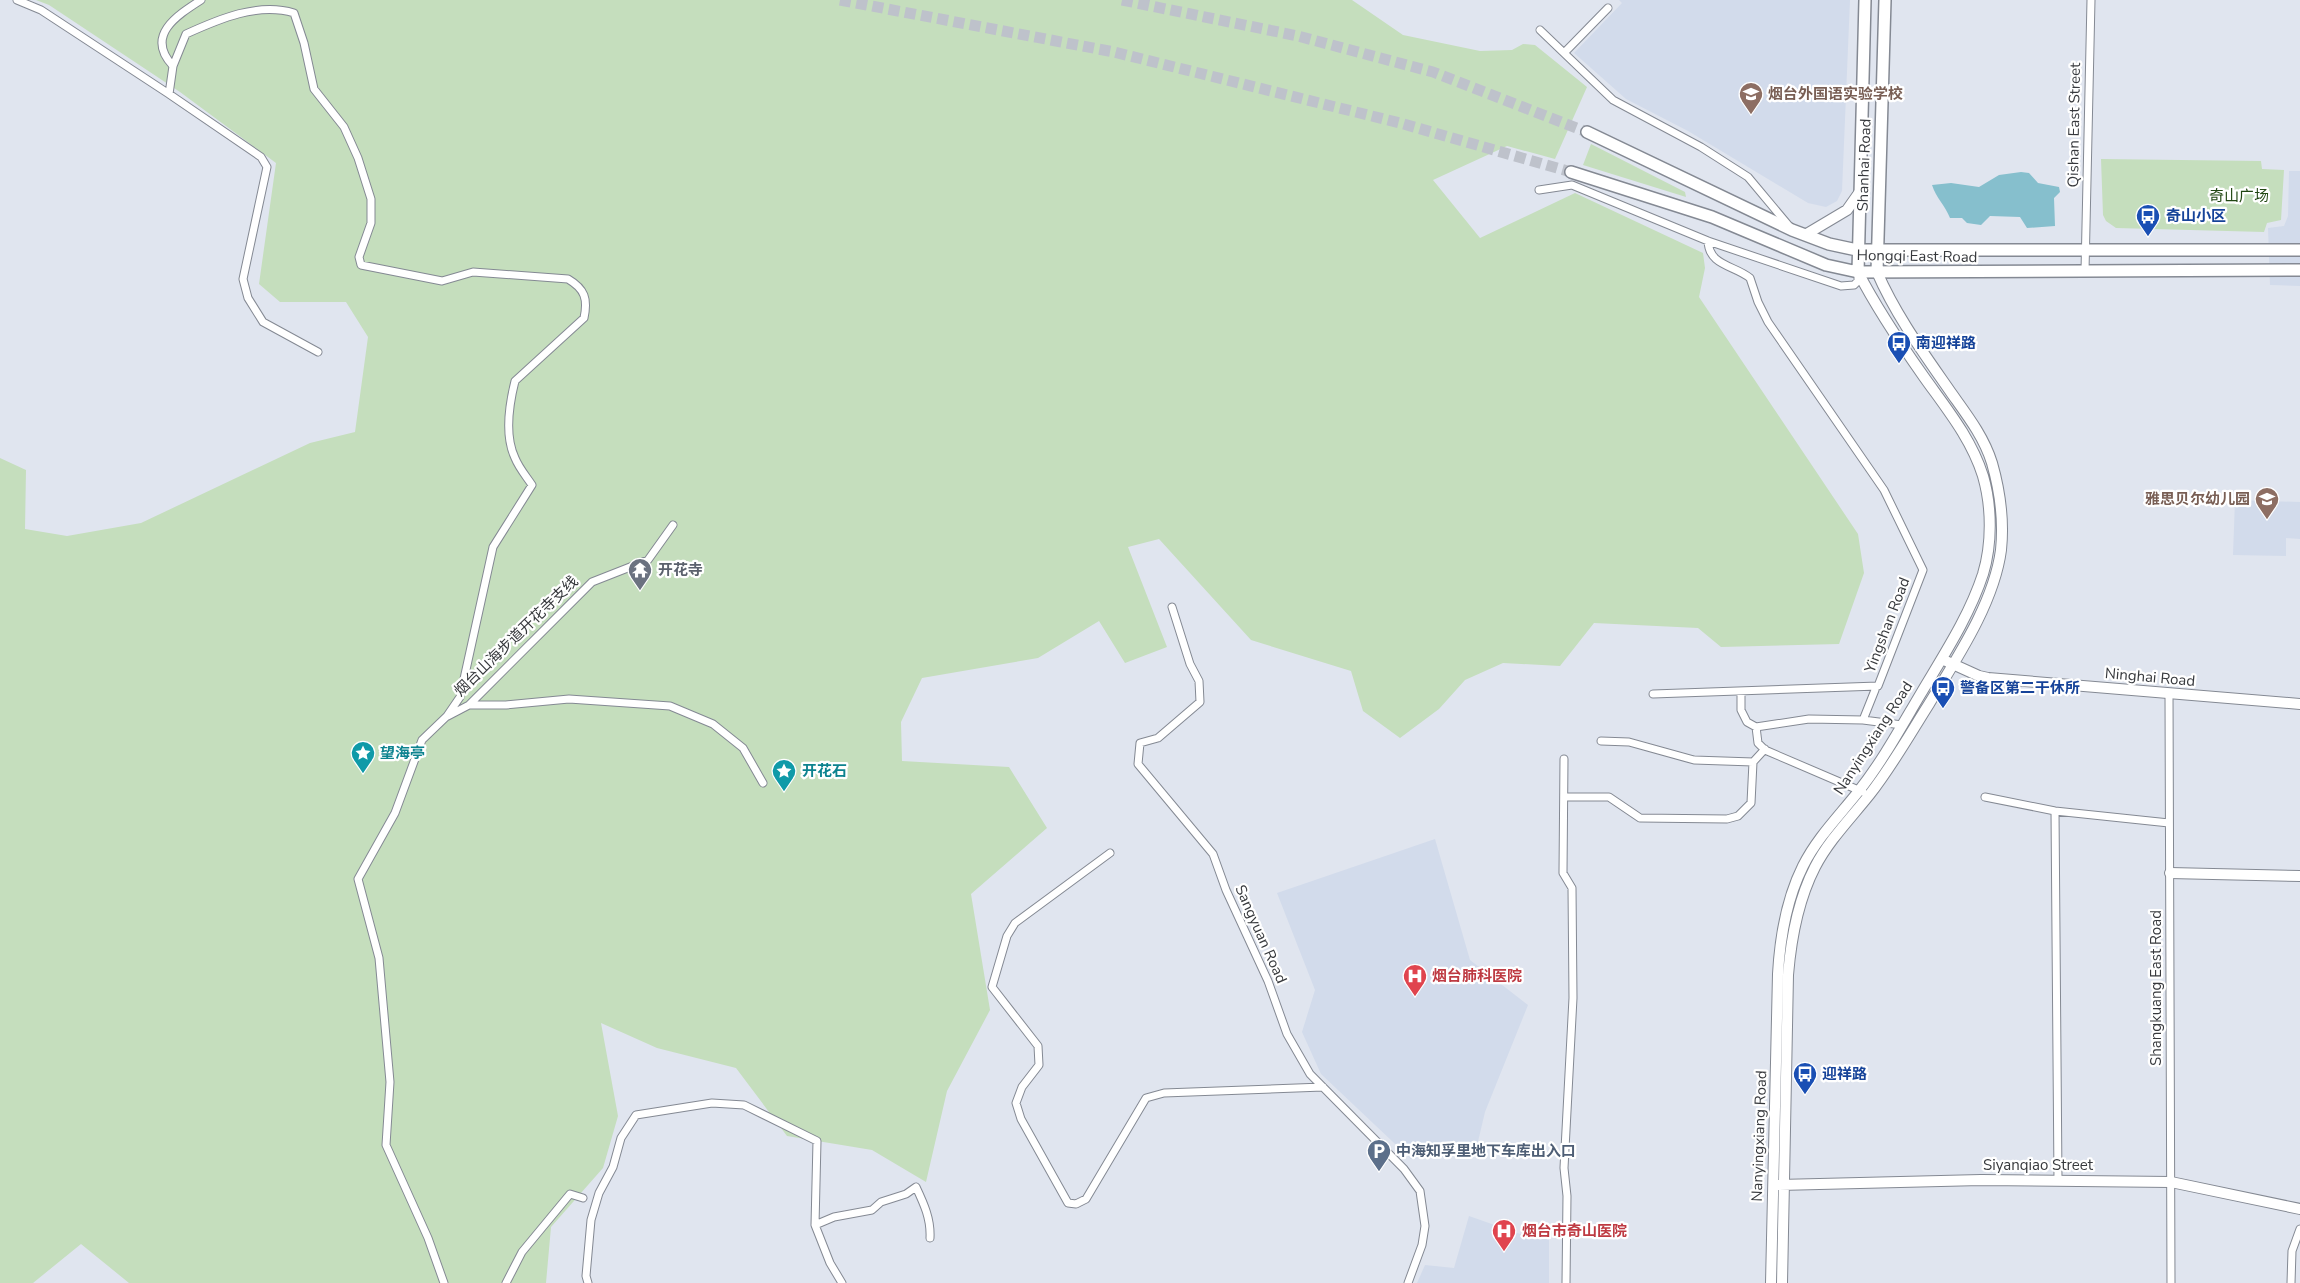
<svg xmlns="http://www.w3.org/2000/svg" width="2300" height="1283" font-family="'Nunito Sans','Noto Sans SC',sans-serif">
<rect width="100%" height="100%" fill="#e0e5ef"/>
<!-- built -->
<path fill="#d2dbeb" d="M1619,0H1850L1842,191L1837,201L1826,207L1808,203L1688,131L1626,99L1574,53L1622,3Z
M2289,171H2300V286L2270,285L2268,228L2284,226L2288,216Z
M2235,500L2300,502V539L2286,538V556L2233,555Z
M1435,839L1470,960L1528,1005L1485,1112L1476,1150L1411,1159L1321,1074L1302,1032L1315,990L1277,893Z
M1469,1216L1532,1238L1549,1234V1283H1417L1425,1265L1454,1268Z"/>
<!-- green -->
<path fill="#c5debd" d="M36,0H1352L1403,35L1480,51L1512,50L1523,44L1535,45L1587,87L1555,159L1507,146L1433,180L1480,238L1575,193L1703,253L1705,268L1699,297L1858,534L1864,573L1839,644L1721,647L1698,628L1594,623L1560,666L1503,663L1465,680L1439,709L1400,738L1363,711L1351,671L1251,640L1159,539L1128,547L1167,647L1125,663L1099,621L1038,658L922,678L901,722L902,761L1009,767L1047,828L971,894L990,1010L947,1091L926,1182L872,1150L787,1136L736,1068L657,1048L601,1023L618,1116L603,1168L551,1227L546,1283H129L81,1244L33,1283H0V458L26,470L25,529L67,536L141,523L310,443L355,432L368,337L346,302H280L259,284L276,163L180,92L49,5Z
M1591,144L1685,192L1686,197L1583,165Z
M2101,159L2261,161L2262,169L2284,170L2281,220L2267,223L2264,232L2116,228L2106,221L2103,215Z"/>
<!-- water -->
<path fill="#86bfcd" d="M2021,172L2029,173L2038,183L2059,187L2060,192L2054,198L2055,226L2027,228L2020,217L1990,216L1981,225L1967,223L1962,218H1950C1945,205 1936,198 1932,185L1951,183L1979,187L1999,175Z"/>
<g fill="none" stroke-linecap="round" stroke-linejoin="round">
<!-- primary-tunnel -->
<path stroke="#bec2cb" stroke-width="11" stroke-dasharray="11 5.5" stroke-linecap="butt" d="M840,0L1114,52L1400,123L1571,172
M1122,0L1298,36L1433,72L1587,132"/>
<!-- street casing -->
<g stroke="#848993" stroke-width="9">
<path id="street" d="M17,0L41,10L169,94L173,66L186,34C219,19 258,2 294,13L304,43L314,89L344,127L358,158L371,199V223L359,257L361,265L442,281L473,272L568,279C585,289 588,299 584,318L515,381C509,405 504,435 515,458C519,468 526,476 532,485L493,547L460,697L447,716L422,740L395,813L358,879L379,958L390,1082L386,1145L428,1238L444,1283
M1540,30L1613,100L1701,147L1748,177L1789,226
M1564,53L1608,8
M173,66C145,36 176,16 201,0
M169,94L261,157L267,167L243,279L248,298L263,322L318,352
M1539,190L1572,185L1708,241L1841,286L1854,285L1858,281V274
M2085,271L2091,0
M1172,607L1190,664L1199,681L1200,702L1158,738L1140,743L1138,764L1213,854L1226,890L1268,981L1287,1034L1310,1074L1404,1169L1420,1191L1425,1226L1422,1245L1408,1283
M1741,691V710L1747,722L1756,727L1809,719L1863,720L1875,690
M2169,693L2171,1283
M1653,694L1878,686L1923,570L1884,490L1768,322L1758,302L1750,278C1734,265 1709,266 1708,241
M469,705H506L569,699L670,706L713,724L743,748L763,783
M448,716L469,705L592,582L648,560L673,525
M1863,720L1902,725
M1756,727L1758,743L1765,750L1863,792
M1601,741L1629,742L1694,760L1753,762L1765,749
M1564,759L1563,873L1572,888L1573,998L1564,1168L1567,1196L1566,1283
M1565,797H1609L1640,818L1727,819L1738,816L1751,803L1753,762
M1985,797L2055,811L2169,823
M2055,811L2058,1180
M1110,853L1015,923L1007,936L992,987L1038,1046L1039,1065L1022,1087L1016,1103L1021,1119L1068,1203L1076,1204L1086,1199L1146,1098L1164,1093L1323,1087
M815,1225L834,1217L872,1210L881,1202L906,1194L916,1187C924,1204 931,1219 930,1238
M506,1283L522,1252L570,1194L583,1198
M588,1283L586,1276L591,1220L599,1193L613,1167L621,1138L636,1115L712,1103L744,1105L817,1141L815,1225L830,1263L842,1283
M2291,1283L2292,1251L2300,1229"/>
</g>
<!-- secondary casing -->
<g stroke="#848993" stroke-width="12">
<path id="secondary" d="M1805,235L1847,210L1859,193
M1946,661L1979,676L1988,678L2300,704
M2170,873L2300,876
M1779,1185L1981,1180L2171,1182L2300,1209
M1771,1283L1778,974C1780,938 1787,898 1803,866C1817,838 1839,816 1858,792C1882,762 1901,727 1920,695C1943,656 1969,617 1983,574C1992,544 1992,507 1983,476C1971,438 1946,408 1924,377C1900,343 1877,309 1858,272
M1782,1283L1788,975C1791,939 1798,900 1815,867C1829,840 1851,818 1870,794C1892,766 1910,734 1929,704C1957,658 1994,603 2001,550C2004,521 2000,491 1992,463C1984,437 1967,415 1952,394C1925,355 1896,316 1877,272"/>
</g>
<!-- primary casing -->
<g stroke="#848993" stroke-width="14">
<path id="primary" d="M1587,132L1792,230L1829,244L1857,250H2300
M1571,172L1712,217L1826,265L1858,272L2300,270
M1858,272L1865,0
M1877,272L1885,0"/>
</g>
<!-- street -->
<use href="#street" stroke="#fff" stroke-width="7"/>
<!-- secondary -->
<use href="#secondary" stroke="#fff" stroke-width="10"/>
<!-- primary -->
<use href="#primary" stroke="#fff" stroke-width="11"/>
</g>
<!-- icons -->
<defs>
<g id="school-pin" transform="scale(1.25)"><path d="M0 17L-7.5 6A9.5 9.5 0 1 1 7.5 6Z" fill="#8d6e63" stroke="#fff"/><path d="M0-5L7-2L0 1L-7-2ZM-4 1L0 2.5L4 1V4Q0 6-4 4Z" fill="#fff"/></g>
<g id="bus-pin" transform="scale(1.25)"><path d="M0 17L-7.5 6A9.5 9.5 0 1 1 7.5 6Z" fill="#1a4fb4" stroke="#fff"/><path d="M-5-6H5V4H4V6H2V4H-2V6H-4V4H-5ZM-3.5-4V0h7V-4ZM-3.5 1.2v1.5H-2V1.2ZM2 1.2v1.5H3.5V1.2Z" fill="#fff"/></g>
<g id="temple-pin" transform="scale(1.25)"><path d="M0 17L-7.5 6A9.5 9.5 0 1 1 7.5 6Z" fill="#6b7280" stroke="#fff"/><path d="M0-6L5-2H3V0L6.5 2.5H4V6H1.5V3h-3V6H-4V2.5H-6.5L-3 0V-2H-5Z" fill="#fff"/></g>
<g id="sight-pin" transform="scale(1.25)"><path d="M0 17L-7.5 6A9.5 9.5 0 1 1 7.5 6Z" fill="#0f9aa8" stroke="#fff"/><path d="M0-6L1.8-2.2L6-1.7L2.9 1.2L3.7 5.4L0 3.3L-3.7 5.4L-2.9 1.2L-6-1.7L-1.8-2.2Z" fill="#fff"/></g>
<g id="hospital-pin" transform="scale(1.25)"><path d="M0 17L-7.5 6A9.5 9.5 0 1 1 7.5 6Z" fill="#e0444e" stroke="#fff"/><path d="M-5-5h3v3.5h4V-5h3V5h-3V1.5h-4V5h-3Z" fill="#fff"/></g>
<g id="parking-pin" transform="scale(1.25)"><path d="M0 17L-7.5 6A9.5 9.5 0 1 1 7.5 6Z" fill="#5c6f8a" stroke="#fff"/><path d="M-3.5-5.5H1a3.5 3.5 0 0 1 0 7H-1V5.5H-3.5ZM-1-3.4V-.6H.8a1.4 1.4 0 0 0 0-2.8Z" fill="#fff"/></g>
</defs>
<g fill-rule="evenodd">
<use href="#school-pin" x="1751" y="94"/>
<use href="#bus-pin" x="2148" y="216"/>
<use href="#bus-pin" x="1899" y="343"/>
<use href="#school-pin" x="2267" y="499"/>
<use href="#temple-pin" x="640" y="570"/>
<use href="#bus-pin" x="1943" y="688"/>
<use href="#sight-pin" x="363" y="753"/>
<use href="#sight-pin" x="784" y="771"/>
<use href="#hospital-pin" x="1415" y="976"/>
<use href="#bus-pin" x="1805" y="1074"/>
<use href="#parking-pin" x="1379" y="1151"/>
<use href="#hospital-pin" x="1504" y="1231"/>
</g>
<g text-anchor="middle" stroke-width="4.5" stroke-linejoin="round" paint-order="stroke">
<!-- education labels -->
<g font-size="15" font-weight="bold" fill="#785e54" stroke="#fff" text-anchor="start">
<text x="1768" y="99">烟台外国语实验学校</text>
<text x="2250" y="504" text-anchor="end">雅思贝尔幼儿园</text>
</g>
<!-- street labels -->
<g font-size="15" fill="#36383c" stroke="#fff">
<text transform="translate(2074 125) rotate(-89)" y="5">Qishan East Street</text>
<text transform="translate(1864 165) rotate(-88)" y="5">Shanhai Road</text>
<text transform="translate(1917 256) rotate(1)" y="5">Hongqi East Road</text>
<text transform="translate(1887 625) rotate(-69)" y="5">Yingshan Road</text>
<text transform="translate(516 636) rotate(-44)" y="5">烟台山海步道开花寺支线</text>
<text transform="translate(2150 677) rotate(5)" y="5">Ninghai Road</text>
<text transform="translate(1873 738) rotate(-57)" y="5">Nanyingxiang Road</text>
<text transform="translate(1261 934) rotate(66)" y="5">Sangyuan Road</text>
<text transform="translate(2156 988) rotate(-90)" y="5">Shangkuang East Road</text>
<text transform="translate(1759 1136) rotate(-88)" y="5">Nanyingxiang Road</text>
<text x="2038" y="1170">Siyanqiao Street</text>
</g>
<!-- park labels -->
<g font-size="15" fill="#214712" stroke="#fff">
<text x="2239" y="201">奇山广场</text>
</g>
<!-- transit labels -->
<g font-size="15" font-weight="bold" fill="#164399" stroke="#fff" text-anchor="start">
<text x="2166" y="221">奇山小区</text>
<text x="1916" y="348">南迎祥路</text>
<text x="1960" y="693">警备区第二干休所</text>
<text x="1822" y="1079">迎祥路</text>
</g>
<!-- worship labels -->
<g font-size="15" font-weight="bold" fill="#5b616d" stroke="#fff" text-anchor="start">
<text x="658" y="575">开花寺</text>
</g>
<!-- culture labels -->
<g font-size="15" font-weight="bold" fill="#0d838f" stroke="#fff" text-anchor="start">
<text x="380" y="758">望海亭</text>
<text x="802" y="776">开花石</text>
</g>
<!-- health labels -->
<g font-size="15" font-weight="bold" fill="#be3a42" stroke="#fff" text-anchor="start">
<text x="1432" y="981">烟台肺科医院</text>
<text x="1522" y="1236">烟台市奇山医院</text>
</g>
<!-- service labels -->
<g font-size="15" font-weight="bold" fill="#4e5e75" stroke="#fff" text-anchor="start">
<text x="1396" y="1156">中海知孚里地下车库出入口</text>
</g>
</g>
</svg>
